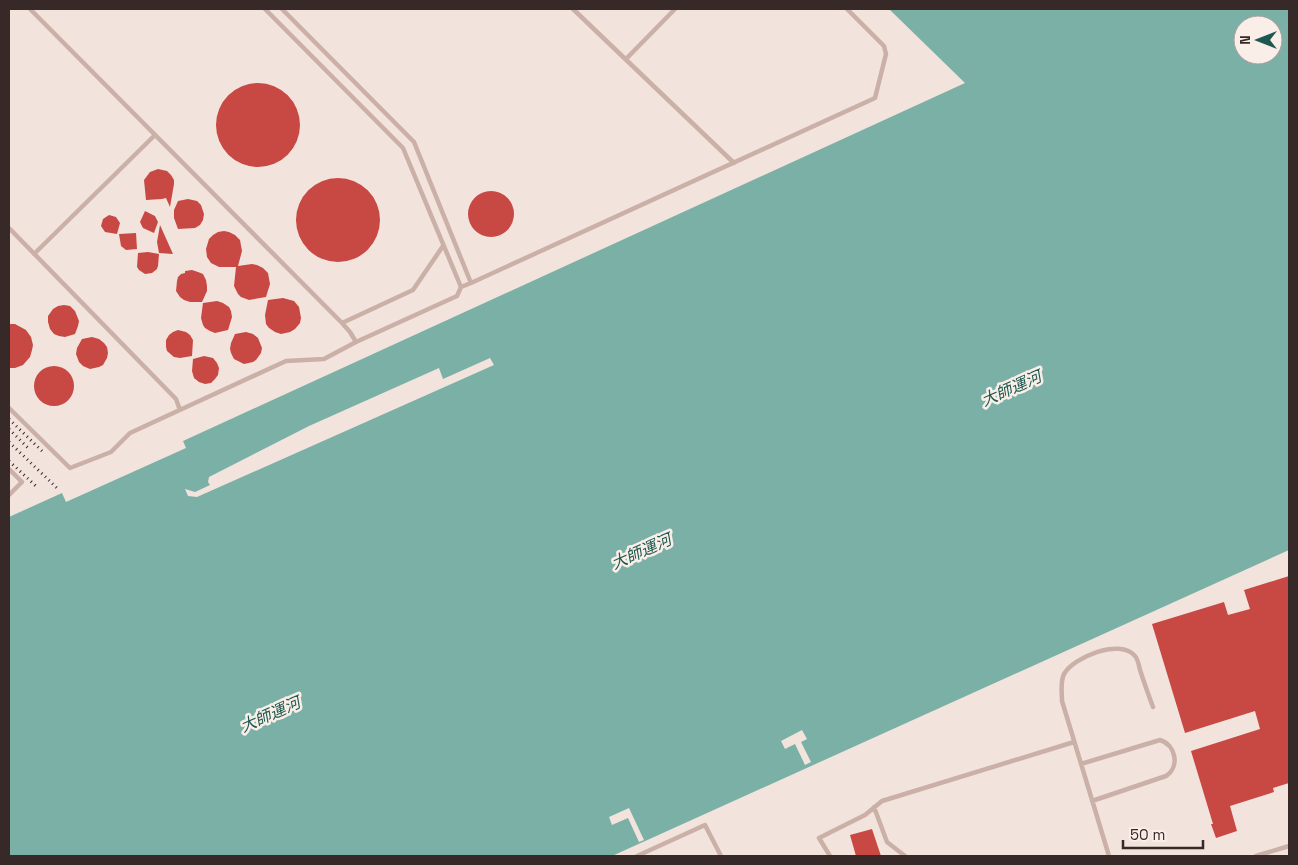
<svg xmlns="http://www.w3.org/2000/svg" width="1298" height="865" font-family="'Space Grotesk','Noto Sans JP',sans-serif">
<rect width="100%" height="100%" fill="#f2e3dc"/>
<!-- water -->
<path fill="#7ab0a6" fill-rule="evenodd" d="M889,9H1289V550L612,856H9V517L62,493L66,502L186,448L183,441L965,83ZM1243,25H1273V55H1243Z"/>
<!-- pier -->
<path fill="#f2e3dc" d="M490,358L494,365L197,497L188,496L185,489L195,492L210,485L208,482L209,477L309,426L439,368L443,379Z
M802,730L807,739L801,742L811,762L805,765L795,744L785,749L781,741Z
M629,808L644,840L639,842L628,818L612,825L609,817Z"/>
<!-- building -->
<path fill="#c84844" d="M216 125a42 42 0 1 1 84 0a42 42 0 1 1-84 0Z
M158,169L167,171L171,175L174,180V184L170,207L166,198L162,199L146,200L144,180L150,172Z
M296 220a42 42 0 1 1 84 0a42 42 0 1 1-84 0Z
M468 214a23 23 0 1 1 46 0a23 23 0 1 1-46 0Z
M188,199L197,201L201,205L204,214L203,220L200,225L195,228L178,229L174,218V210L178,201Z
M145,211L155,216L158,222L154,233L143,228L140,222Z
M109,215L116,217L120,223L117,234L105,232L101,226L103,219Z
M160,225L173,254L159,253L157,242Z
M224,231L229,232L235,235L240,240L242,251L238,266L252,264L257,265L263,268L268,273L270,284L266,297L249,300L241,297L238,294L234,286L236,267H219L211,263L207,257L206,249L209,239L213,235L218,232Z
M136,233L137,249L126,250L121,246L119,234Z
M148,252L159,254L158,266L157,269L152,273L145,274L139,270L137,267L138,253Z
M192,270L198,272L203,274L206,280L207,286V291L202,302H190L184,300L180,297L176,291L177,281L178,277L181,274L185,273V271Z
M283,298L294,301L299,307L301,318L300,323L295,329L290,332L281,334L275,332L269,328L266,324L265,315L268,300Z
M217,301L223,303L229,307L231,311L232,317L228,330L215,333L210,331L205,328L203,325L201,318L203,303Z
M64,305L70,306L75,311L79,321L78,326L75,334L65,337L59,336L54,334L50,329L48,322V316L53,309L58,306Z
M9,324H15L26,330L31,337L33,345L32,350L30,357L23,365L15,368H9Z
M178,330L186,332L190,335L193,340L192,356L180,358L174,357L167,351L166,347V340L169,335L173,332Z
M246,332L253,334L258,338L262,348L261,353L256,360L253,362L244,364L234,359L231,353L230,349L231,343L235,334Z
M92,337L99,339L104,343L107,347L108,353L107,358L103,365L99,367L90,369L83,366L79,362L76,354L77,348L82,339Z
M204,356L213,358L217,363L219,368L218,375L215,379L211,383L205,384L199,382L194,378L192,371L193,359Z
M34 386a20 20 0 1 1 40 0a20 20 0 1 1-40 0Z
M1289,576V783L1273,788L1274,792L1230,806L1237,831L1216,838L1211,824H1213L1191,751L1260,729L1255,711L1185,733L1152,624L1224,602L1228,615L1250,609L1244,590Z
M872,829L881,856H856L850,835Z"/>
<g fill="none" stroke-linecap="round" stroke-linejoin="round">
<!-- service -->
<path stroke="#cbb0a7" stroke-width="4.5" d="M30,9L342,323L350,332L356,342
M265,9L403,148L461,287
M282,9L414,142L471,283L875,98L886,54L884,46L847,9
M573,9L734,163
M626,59L675,9
M9,228L176,399L180,410
M34,254L155,135
M342,323L413,290L443,246
M9,408L70,468L111,452L130,433L286,361L324,359L356,342L457,296L461,287L471,283
M9,469L22,482L9,495
M1081,764L1160,740C1176,745 1180,767 1166,776L1092,801
M874,807L887,842L905,856
M637,856L705,825L721,856
M830,856L819,838L865,815L882,801L1074,742
M1109,856L1062,701C1062,692 1060,682 1064,674C1074,657 1120,638 1135,656C1138,659 1139,666 1140,670C1144,682 1148,694 1153,707
M1256,856L1289,846"/>
<!-- rail -->
<path stroke="#372928" stroke-width="3" stroke-dasharray="1 4" stroke-linecap="butt" d="M9,419L42,451
M9,429L29,449
M9,442L57,488
M9,461L38,488"/>
</g>
<g text-anchor="middle" stroke-width="5" stroke-linejoin="round" paint-order="stroke">
<!-- water labels -->
<g font-size="16" font-style="italic" fill="#1d5950" stroke="#faeee8">
<text transform="translate(1011 388) rotate(-24)" y="6">大師運河</text>
<text transform="translate(641 551) rotate(-24)" y="6">大師運河</text>
<text transform="translate(270 714) rotate(-24)" y="6">大師運河</text>
</g>
</g>
<!-- border -->
<rect width="1298" height="865" fill="none" stroke="#372928" stroke-width="20"/>
<!-- north arrow -->
<g transform="translate(1258 40) rotate(270)"><circle r="24" fill="#faeee8" stroke="#ac9f9b"/>
<path d="M0-4L9 19L0 12L-9 19Z" fill="#1d5950"/>
<text y="-8" font-size="14" font-weight="bold" text-anchor="middle" fill="#372928">N</text>
</g>
<!-- scale -->
<path d="M1123 840v8h80v-8" fill="none" stroke="#372928" stroke-width="2.5"/>
<text x="1130" y="840" font-size="15" fill="#372928" stroke="#faeee8" stroke-width="4" paint-order="stroke">50 m</text>
</svg>
